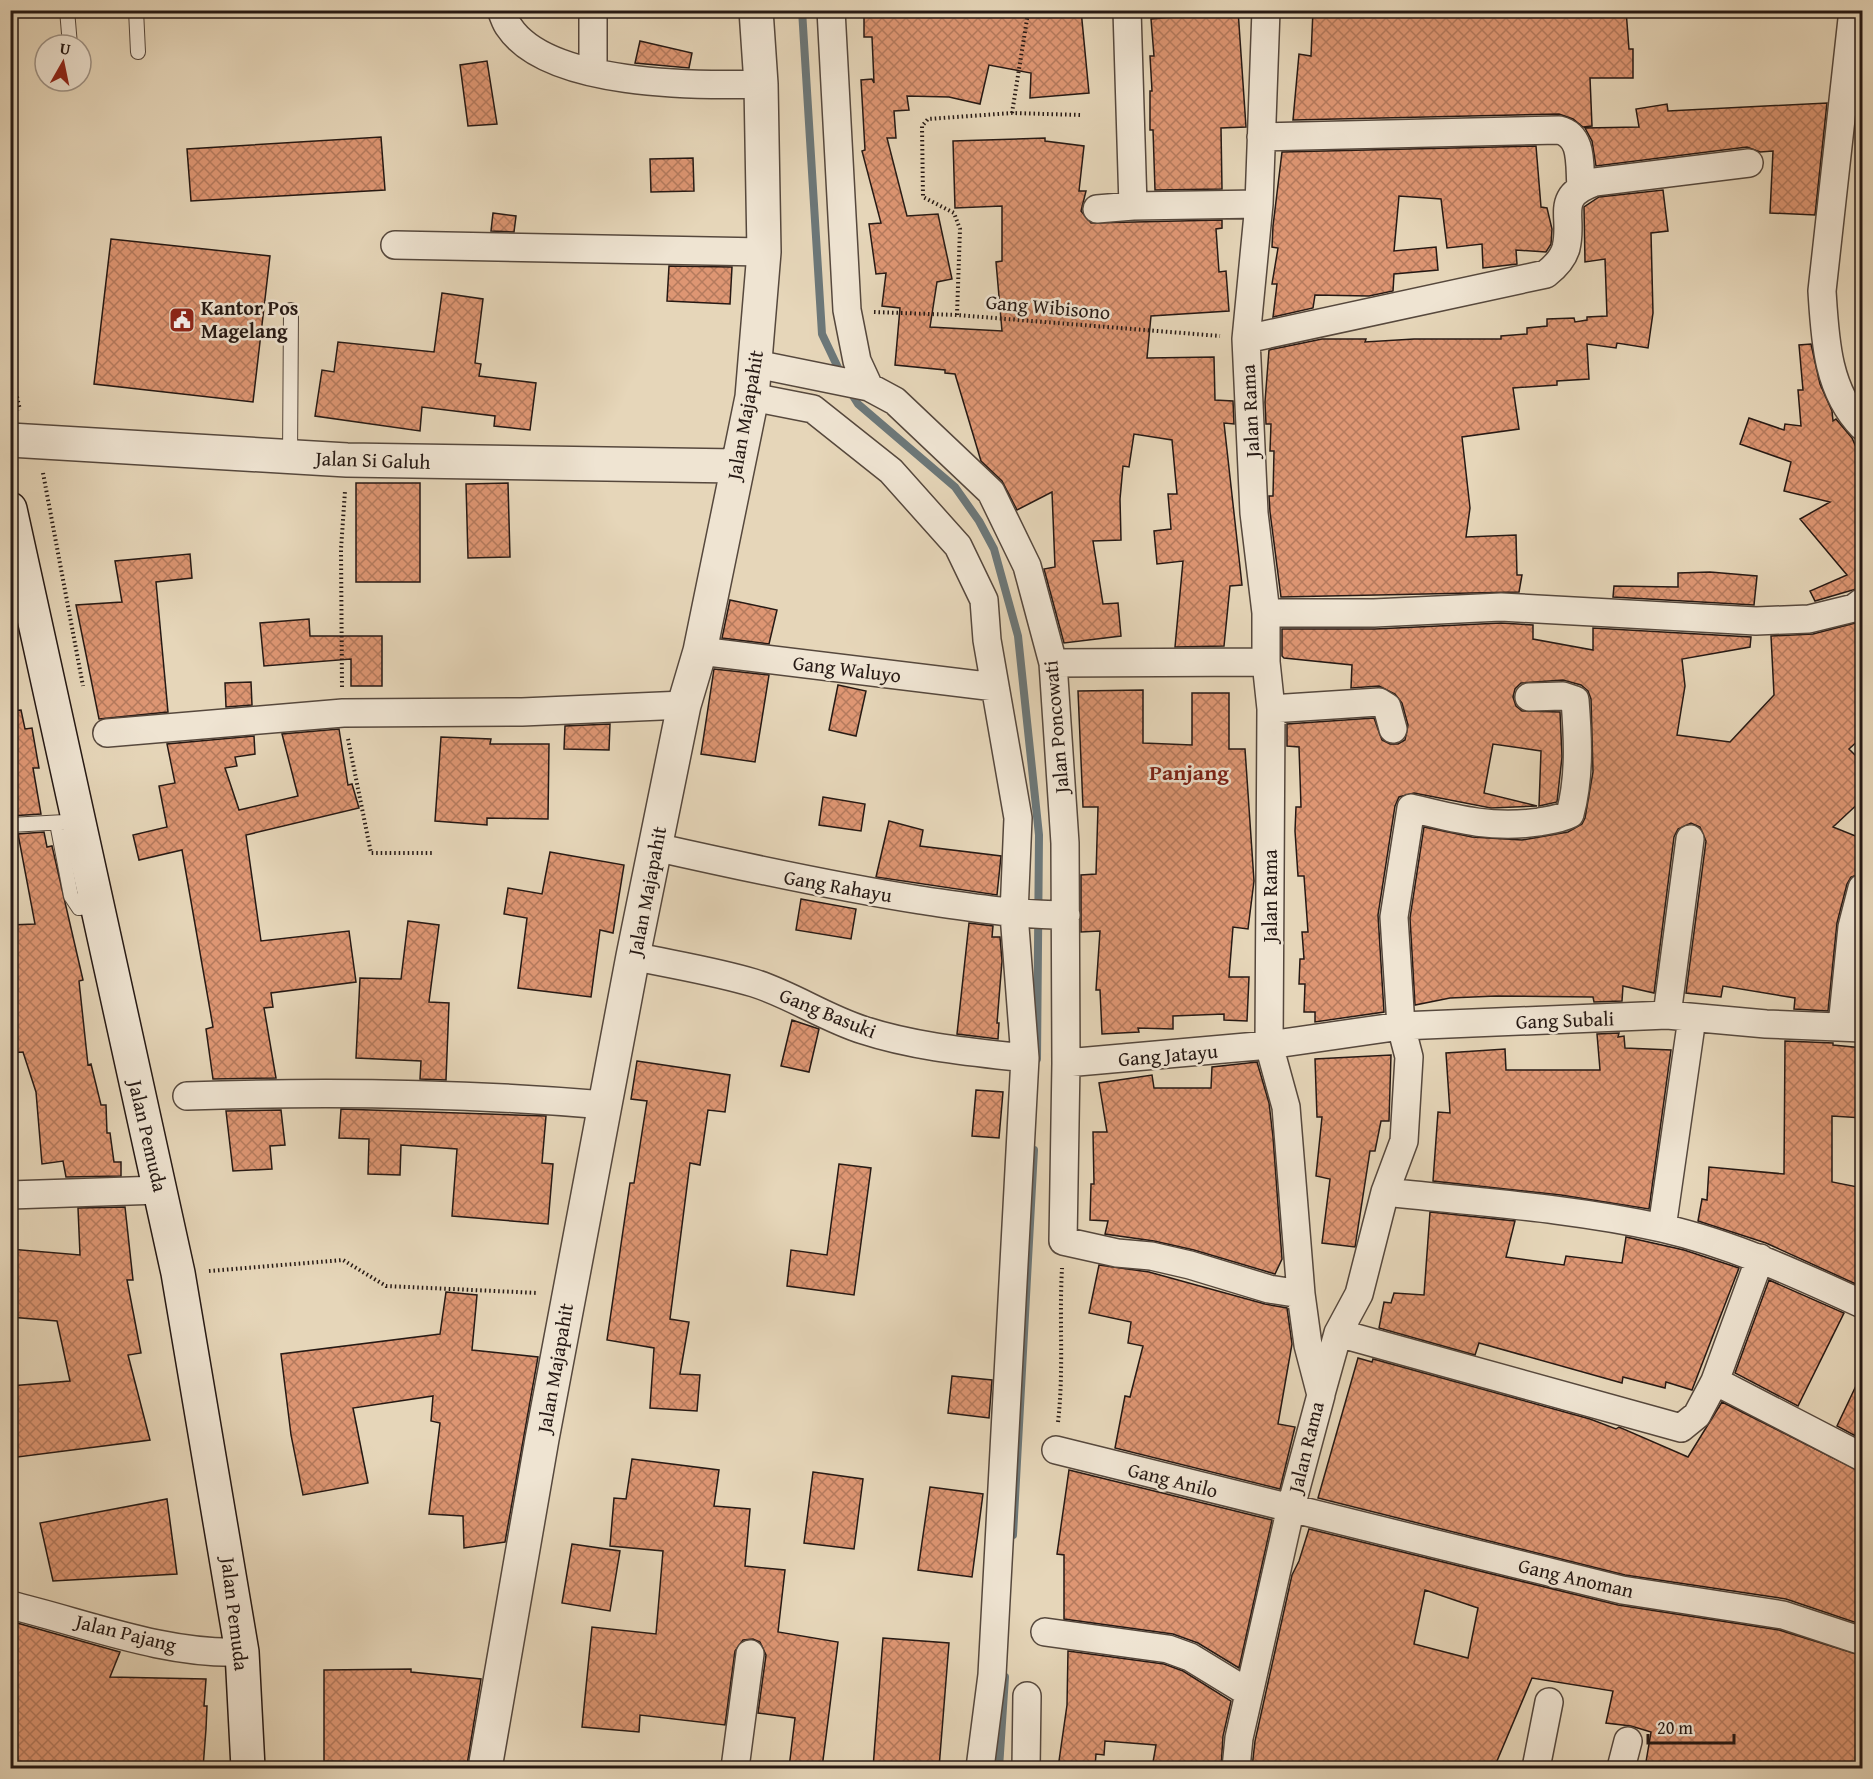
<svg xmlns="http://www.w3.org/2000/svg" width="1873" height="1779" font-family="'Gentium Book Plus',serif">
<defs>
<pattern id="building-cross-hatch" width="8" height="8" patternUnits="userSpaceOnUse" patternTransform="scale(1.5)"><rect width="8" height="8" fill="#de9673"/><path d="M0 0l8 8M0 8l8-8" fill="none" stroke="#b47a5d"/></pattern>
</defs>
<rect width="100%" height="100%" fill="#e6d6b9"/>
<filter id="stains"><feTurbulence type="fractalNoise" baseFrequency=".00333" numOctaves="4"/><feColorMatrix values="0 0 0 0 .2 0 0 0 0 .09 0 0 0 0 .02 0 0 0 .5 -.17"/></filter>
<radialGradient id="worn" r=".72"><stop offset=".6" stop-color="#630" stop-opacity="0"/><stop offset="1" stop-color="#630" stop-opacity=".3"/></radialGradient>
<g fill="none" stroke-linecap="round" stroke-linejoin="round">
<!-- stream -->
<path stroke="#6c7778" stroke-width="8" d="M802,10L822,334L841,374
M848,388L858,404L955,487L979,521L994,549L1018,636L1039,835L1037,1059
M1013,1535L1034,1150
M999,1768L1005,1677"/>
</g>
<!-- building -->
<path fill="url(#building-cross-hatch)" stroke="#261914" stroke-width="1.5" fill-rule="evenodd" d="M922,10H1081L1089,93L1030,98L1031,73L989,65L980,104L949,97L907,96L909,110L894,111L896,138H887L907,216L938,214L952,279L937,282L930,327L1002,331L996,262L1002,261V206L955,208L953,141L1045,138V141L1084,146L1079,191H1086L1081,211L1091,223L1222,220V228L1216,229L1219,272L1226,271L1229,311L1151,316L1147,358L1214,357L1215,400L1233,401L1234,424L1224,423L1242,585L1230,586L1224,646L1175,647L1183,561L1157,564L1154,531L1171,529L1168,494H1177L1172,440L1134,434L1129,467L1123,466L1120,499L1121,540L1093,541L1103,604L1118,603L1121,636L1064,643L1044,569L1055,567L1052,492L1017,510L1002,481L981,461L955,374L945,373V370L895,365L900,308L882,306L886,273L876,274L869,224L881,223L862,151L865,150L861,80L872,79L874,83L872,37H864V12Z
M1205,10H1238L1246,127L1221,128L1222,189L1155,190L1153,130H1150V91H1152L1150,56H1154L1151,19L1205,14Z
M1313,10H1356V16H1415V10H1553V14L1626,10L1629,49H1633V78H1590L1592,126L1583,127L1573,119L1559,114L1293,120L1299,54L1311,56Z
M640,41L692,53L689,68L635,63Z
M487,61L497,124L468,126L460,65Z
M1827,103L1815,215L1770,213L1773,151L1760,152L1747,147L1596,166L1592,141L1585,128L1639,127L1636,109L1667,104L1668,111Z
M381,137L385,190L191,201L187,149Z
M1536,146L1541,207L1547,208L1552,229L1551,244L1546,252L1516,250L1517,264L1483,268L1482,244L1447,248L1441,199L1399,196L1394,251L1436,247L1438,270L1394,274L1393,291L1369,296L1315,295L1313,308L1273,317L1277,284H1272L1278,248L1272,247L1273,226L1282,152Z
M693,158L694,191L651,192L650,159Z
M1663,190L1668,231L1651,233L1653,313L1648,348L1617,343L1616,348L1587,344L1589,379L1557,381V385L1513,388L1519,429L1462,437L1470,508L1466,537L1516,535L1517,575H1522L1519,592L1281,597L1270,512L1269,496H1273L1274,451H1270L1271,424H1266L1265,402L1269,350L1322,339H1366L1365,342L1414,339H1501V336L1527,334V328L1547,326V319L1574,318L1575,322L1587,320V317L1607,316L1605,259L1585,262L1584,207L1599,197Z
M493,213L516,216L514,232L491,231Z
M111,239L270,256L253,402L94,384Z
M669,266L732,267L730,304L667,301Z
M442,293L483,299L475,363L481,364L479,376L536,383L530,430L494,426L495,416L422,407L420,431L315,416L322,370L334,372L338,342L434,352Z
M1811,344L1820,384L1832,411L1833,421L1836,419L1852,438L1863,463V587L1815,601L1810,591L1847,575L1800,519L1830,502L1784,491L1791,462L1740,444L1749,418L1784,430L1785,424L1801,426L1798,390H1803L1799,345Z
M356,483H420V582H356Z
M508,483L510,557L468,558L466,484Z
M190,554L192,578L156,582L168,712L99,719L76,605L122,602L115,561Z
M1710,572L1757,576L1754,605L1613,597L1614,586L1678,587V573Z
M730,600L777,610L769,644L722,638Z
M309,619L310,636H382V686H351V659L264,666L260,623Z
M1863,621V736L1849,749L1863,763V799L1833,827L1863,839V873L1851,877L1847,884L1837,923L1828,1011L1794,1009L1795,998L1723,986L1721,997L1686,993L1706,841L1700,827L1691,823L1678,829L1674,837L1654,993L1623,986L1622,1001L1594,1002L1593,997L1496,996L1450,998L1415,1005L1410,918L1424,827L1472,837L1522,840L1568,832L1582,824L1585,818L1593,772L1591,699L1588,691L1581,685L1563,680L1521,683L1515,689L1513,697L1516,706L1522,711L1560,712L1562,757L1557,802L1539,806L1541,751L1493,744L1484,793L1537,806L1491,808L1414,793L1399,797L1395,806L1378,915L1384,1012L1315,1022V1012H1304L1305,984H1299L1300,959H1304L1302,932H1308L1304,876H1298L1295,831L1296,807H1301L1299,747L1287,746V724L1374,718L1382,740L1390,744H1398L1405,740L1408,725L1402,703L1395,694L1379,686L1351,688L1352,665L1284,658L1282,656V629H1375L1501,623L1533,625V639L1593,650V628L1751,637L1750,647L1682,659L1685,686L1677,735L1730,742L1774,695L1771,636L1813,634Z
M714,669L769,675L755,762L701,754Z
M251,682L252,705L226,707L225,683Z
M838,685L866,691L856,736L829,730Z
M1143,690V743L1192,745V693H1229V749H1245L1254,881L1248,929L1233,927L1229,977H1249L1247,1021L1224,1020V1014L1173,1016V1029L1138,1028L1139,1032L1102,1034L1100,990H1096L1100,931L1081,932V875L1096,874L1098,807H1083L1078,691Z
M21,710L25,729L32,728L39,768H33L41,814L10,816V711Z
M610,724L609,750L564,749L565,726Z
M339,729L348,785L352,784L359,808L246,835L261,941L349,931L356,982L271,993L273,1007L264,1008L276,1078L213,1079L206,1029L213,1027L182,850L139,860L133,835L167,827L159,786L175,783L167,744L254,736L255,754L235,757L237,766L225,768L239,810L298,796L282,734Z
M441,737L491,739L490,744H549L548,819L487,818V825L435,821Z
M823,797L865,804L861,831L819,825Z
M889,821L923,830L920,846L1001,856L997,895L876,877Z
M44,832L47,847L52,846L83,980L79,981L88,1065L91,1064L101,1105H106L107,1133H110L114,1162H121V1176L66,1177L63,1161L42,1164L36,1092L23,1052L10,1053V925L35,924L18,834Z
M550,852L624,865L613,933L600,930L591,997L518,988L527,918L504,914L508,888L542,894Z
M801,899L856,909L851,939L796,930Z
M408,921L439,925L429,1002L449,1003L446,1080L420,1079L421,1061L356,1058L360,978L401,979Z
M969,923L993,926L992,937H1000L1002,961L997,1023H999L998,1039L957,1034Z
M792,1020L819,1029L809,1072L781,1066Z
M1619,1033L1618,1037L1624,1036L1625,1048L1671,1050L1649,1209L1561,1195L1433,1181L1438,1112L1450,1113L1446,1053L1505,1049L1506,1070H1600L1597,1034Z
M1785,1041L1833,1043V1045L1863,1048V1118L1832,1116V1182L1863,1188V1277L1858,1285L1766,1243L1698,1221L1702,1199L1707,1200L1709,1167L1784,1174Z
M1391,1055L1389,1121H1381L1375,1151H1370L1355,1247L1322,1243L1330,1179L1316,1176L1322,1117H1317L1315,1059Z
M637,1061L730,1075L725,1112L708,1110L700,1165L690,1163L670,1319L689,1322L680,1374L700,1375L697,1411L650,1408L654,1348L607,1340L630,1183H634L647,1101L631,1099Z
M1257,1062L1269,1103L1273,1137L1282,1259L1275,1274L1194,1250L1154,1241L1105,1234L1108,1221L1090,1220L1091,1184H1094L1093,1132H1107L1099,1083L1152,1075L1154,1088H1211L1212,1067Z
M976,1090L1003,1092L999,1138L972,1136Z
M341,1109L546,1116L542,1163L553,1164L548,1224L452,1216L457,1149L401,1145L400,1175L368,1174L369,1139L339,1138Z
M281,1110L285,1145L270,1146L272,1169L233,1171L226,1111Z
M839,1164L871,1168L854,1295L787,1286L791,1250L827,1255Z
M125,1207L133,1280H127L141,1353L128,1355L150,1440L10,1458V1386L70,1381L57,1321L10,1317V1249L80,1255L78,1208Z
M1430,1212L1515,1221L1506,1257L1564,1265L1566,1256L1622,1263L1626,1237L1684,1250L1739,1268L1692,1390L1666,1382L1665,1388L1623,1377L1622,1383L1479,1343L1475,1355L1379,1328L1384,1302L1391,1303L1394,1293L1424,1295Z
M1099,1265L1149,1272L1265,1304L1287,1308L1292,1344L1278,1424L1295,1427L1280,1489L1115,1448L1125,1396L1130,1397L1143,1346L1128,1343L1131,1322L1089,1313Z
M1769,1280L1844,1313L1798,1406L1735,1373Z
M446,1292L477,1295L472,1350L538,1357L505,1542L464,1548L463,1516L429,1514L440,1423L431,1421L433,1396L353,1408L368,1483L303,1495L291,1435L281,1354L440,1334Z
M1358,1358L1372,1362L1373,1359L1590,1419L1616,1429L1619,1427L1688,1457L1722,1402L1863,1473V1625L1786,1599L1625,1575L1318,1498Z
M1863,1371V1440L1837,1426Z
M952,1376L992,1380L989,1418L948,1413Z
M632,1459L719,1470L714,1506L750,1509L745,1566L785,1570L778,1632L838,1642L822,1768H789L795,1718L758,1713L766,1655L760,1642L753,1639L743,1640L735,1651L725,1725L640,1715L639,1732L582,1727L592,1627L656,1634L663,1551L610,1546L614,1498L626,1499Z
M1069,1470L1272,1520L1239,1668L1198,1643L1173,1634L1064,1619V1555L1057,1554Z
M813,1472L863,1479L854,1549L804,1543Z
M930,1487L983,1494L972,1577L918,1570Z
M167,1499L177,1574L53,1581L40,1523Z
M1309,1529L1618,1605L1779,1630L1863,1656V1768H1645L1651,1732L1631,1726L1606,1723L1613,1691L1532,1678L1494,1768H1252L1255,1741L1292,1575L1299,1561ZM1425,1590L1478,1608L1468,1658L1414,1644Z
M572,1544L620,1551L610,1611L562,1603Z
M10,1621L120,1652L110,1677L206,1679L204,1706H207L206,1729L203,1768H10Z
M883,1638L949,1643L939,1768H873Z
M1068,1651L1164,1664L1183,1671L1231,1701L1223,1736L1221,1768H1152L1156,1745L1105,1741L1104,1755L1096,1754L1095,1768H1058L1067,1705Z
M411,1669V1672L481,1679L467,1765L324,1761V1670Z"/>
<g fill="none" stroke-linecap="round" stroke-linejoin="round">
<!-- service casing -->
<g stroke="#56483d" stroke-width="16">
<path id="service" d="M67,10L70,45
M136,10L138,52
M290,458L291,310
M57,823L71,896L79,908L97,905
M10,825L65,822"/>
</g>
<!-- minor casing -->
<g stroke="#56483d" stroke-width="30">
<path id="minor" d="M501,10C504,16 505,22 509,27C548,86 697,86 761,84
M831,10L847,310L857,361L869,387
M1127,10L1133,206
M1853,10L1822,291C1825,339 1827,390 1862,426
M593,72V10
M1261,137L1559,130C1584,136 1579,166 1581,187
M1097,209L1133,206L1259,204
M395,245L764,252
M1246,339L1546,274C1555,267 1563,259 1566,248C1574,215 1553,197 1595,182L1749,163
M756,364L869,387L895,401L991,492L1027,566L1053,663L1065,843L1066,1063L1063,1241L1117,1253L1151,1256L1190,1265L1269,1289L1301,1294
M752,397L813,409L891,471L958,546L984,600L987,640L1018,818L1014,914L1025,1058L992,1675L980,1768
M1266,613H1374L1501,607L1756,621L1809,619L1854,608L1862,602
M700,651L995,687
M1053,663L1266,662
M1271,709L1379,702L1387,707L1393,729
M107,733L343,713L522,712L684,705
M655,847C744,867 831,886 920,900C969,907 1016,915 1066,915
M633,956C674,965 714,971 754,983C792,995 825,1018 863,1030C915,1047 971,1052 1025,1058
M1667,1015L1690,839
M1842,1026L1852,927L1862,888
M1066,1063L1269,1045L1401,1026L1667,1015L1766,1024L1862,1028
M187,1096C327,1091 465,1093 605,1105
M1385,1192C1477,1202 1572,1208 1662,1228C1732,1244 1797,1274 1862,1304
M10,1195L160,1190
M1662,1228L1692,1018
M1338,1333L1681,1428L1697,1415L1715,1381L1760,1258
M1715,1381L1862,1457
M1321,1394L1338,1333L1359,1294L1385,1192L1404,1141L1409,1057L1401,1026L1394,917L1411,808C1456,819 1492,829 1539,822C1550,820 1560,819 1570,814C1580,777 1578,738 1575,700L1563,696L1529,697
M1056,1450L1622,1590L1783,1615L1862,1641
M10,1605C85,1623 164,1655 242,1652
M1045,1632L1168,1649L1190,1657L1249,1693
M735,1768L750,1654
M1026,1768L1027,1696
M1236,1768L1239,1738L1291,1507L1321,1395L1308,1345L1301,1294L1286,1107L1269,1045L1271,709L1266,662V613L1254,513L1246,339L1259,204L1266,10
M1536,1768L1549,1702
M1621,1768L1628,1741"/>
</g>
<!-- tertiary casing -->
<g stroke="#56483d" stroke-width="36">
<path id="tertiary" d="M10,440L347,460L737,466
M485,1768L542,1439L633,956L684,705L700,651L752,397L764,252L761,84L756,10"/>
</g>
<!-- secondary casing -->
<g stroke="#261914" stroke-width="36">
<path id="secondary" d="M10,509L178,1273L242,1652L248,1768"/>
</g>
<!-- path -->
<path stroke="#261914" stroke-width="4" stroke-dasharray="1.5 3" stroke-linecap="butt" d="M1012,113L1028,13L1049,10
M874,312L957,315L1220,336
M957,315L960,229L954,213L923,197L922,126L928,119L1012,113L1081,115
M10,366L20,410
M43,473L83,686
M342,687L341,549L345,491
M348,739L371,853H434
M209,1271L343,1260L386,1286L538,1293
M1058,1422C1064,1371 1059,1320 1062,1268"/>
<!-- service -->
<use href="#service" stroke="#efe4d2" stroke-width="14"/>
<!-- minor -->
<use href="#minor" stroke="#efe4d2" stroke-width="27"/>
<!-- tertiary -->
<use href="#tertiary" stroke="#efe4d2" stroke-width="33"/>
<!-- secondary -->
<use href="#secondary" stroke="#efe4d2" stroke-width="33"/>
</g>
<!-- icons -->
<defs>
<g id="civic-square" transform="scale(1.35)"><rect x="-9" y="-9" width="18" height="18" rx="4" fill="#8f2418" stroke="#efe4d2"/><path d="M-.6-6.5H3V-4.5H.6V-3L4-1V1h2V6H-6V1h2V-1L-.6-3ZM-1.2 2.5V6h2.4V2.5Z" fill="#fff"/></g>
</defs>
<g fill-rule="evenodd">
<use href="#civic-square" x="182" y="320"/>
</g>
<g text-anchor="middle" stroke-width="5" stroke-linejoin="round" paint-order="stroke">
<!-- street labels -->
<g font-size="20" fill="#261914" stroke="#efe4d2">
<text transform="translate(1048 307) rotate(5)" y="7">Gang Wibisono</text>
<text transform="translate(1250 411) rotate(-93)" y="7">Jalan Rama</text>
<text transform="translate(745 415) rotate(-80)" y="7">Jalan Majapahit</text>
<text transform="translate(373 460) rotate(2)" y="7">Jalan Si Galuh</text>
<text transform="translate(847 669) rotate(7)" y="7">Gang Waluyo</text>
<text transform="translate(1056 727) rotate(-95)" y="7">Jalan Poncowati</text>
<text transform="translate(838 886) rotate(10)" y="7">Gang Rahayu</text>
<text transform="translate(647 891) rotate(-79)" y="7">Jalan Majapahit</text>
<text transform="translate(1270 896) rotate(-90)" y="7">Jalan Rama</text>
<text transform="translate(828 1013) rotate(22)" y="7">Gang Basuki</text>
<text transform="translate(1565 1020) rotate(-2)" y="7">Gang Subali</text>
<text transform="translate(1168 1055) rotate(-5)" y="7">Gang Jatayu</text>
<text transform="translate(148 1136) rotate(77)" y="7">Jalan Pemuda</text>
<text transform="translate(555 1368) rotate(-80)" y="7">Jalan Majapahit</text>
<text transform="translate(1306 1447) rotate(-76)" y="7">Jalan Rama</text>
<text transform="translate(1173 1480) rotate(14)" y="7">Gang Anilo</text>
<text transform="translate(1576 1578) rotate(13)" y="7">Gang Anoman</text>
<text transform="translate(235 1614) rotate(83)" y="7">Jalan Pemuda</text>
<text transform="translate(126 1633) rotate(14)" y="7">Jalan Pajang</text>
</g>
<!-- poi labels -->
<g font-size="20" font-weight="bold" fill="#261914" stroke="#efe4d2" text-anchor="start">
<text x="201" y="315">Kantor Pos<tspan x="201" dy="23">Magelang</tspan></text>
</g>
<!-- quarter labels -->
<g font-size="22" font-weight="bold" fill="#7a1f14" stroke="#efe4d2">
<text x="1189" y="780">Panjang</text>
</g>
</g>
<!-- margin -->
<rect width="1873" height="1779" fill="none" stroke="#e6d6b9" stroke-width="36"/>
<rect x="12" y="12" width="1849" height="1755" fill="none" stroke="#261914" stroke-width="3"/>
<rect x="18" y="18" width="1837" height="1743" fill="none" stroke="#261914" stroke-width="1.5"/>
<!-- north arrow -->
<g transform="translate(63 63) rotate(9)"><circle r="28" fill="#efe4d2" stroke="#9f9386" stroke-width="1.5"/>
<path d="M0-4.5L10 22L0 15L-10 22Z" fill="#8f2418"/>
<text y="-9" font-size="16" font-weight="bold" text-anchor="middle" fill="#261914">U</text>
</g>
<!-- scale -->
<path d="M1648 1734v9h86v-9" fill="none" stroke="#261914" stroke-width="3"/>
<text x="1657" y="1734" font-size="18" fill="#261914" stroke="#efe4d2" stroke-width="4.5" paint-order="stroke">20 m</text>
<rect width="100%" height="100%" filter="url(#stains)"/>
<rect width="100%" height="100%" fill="url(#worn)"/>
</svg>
